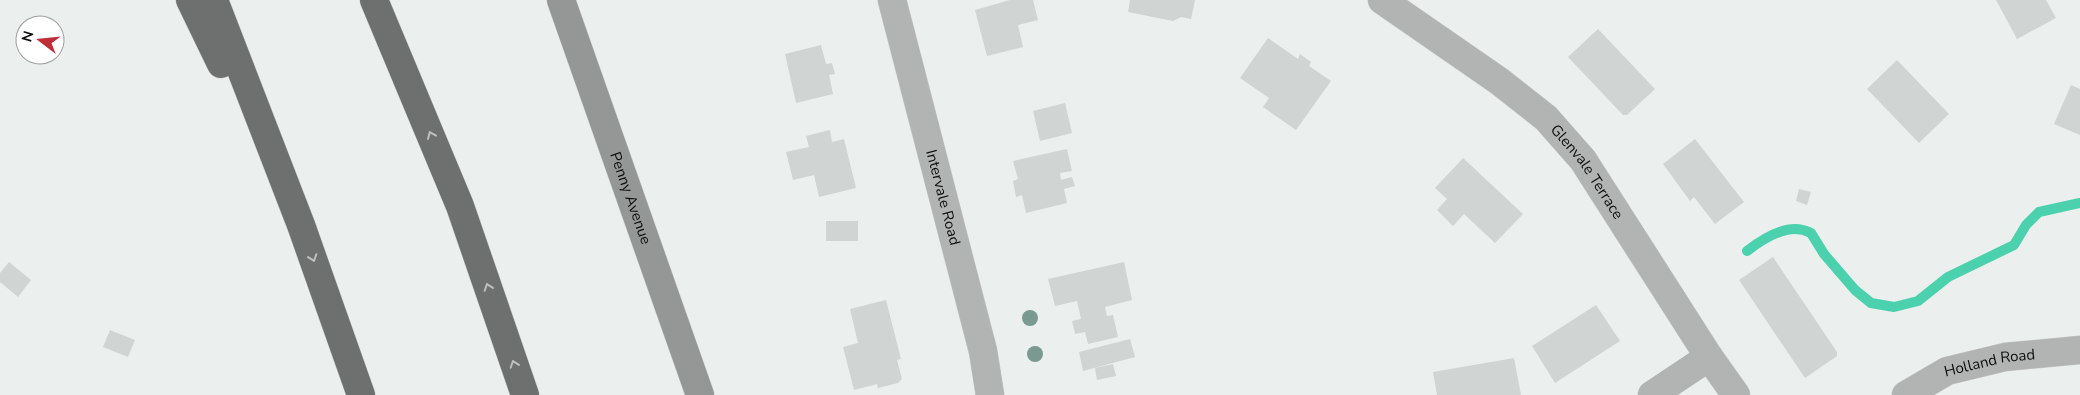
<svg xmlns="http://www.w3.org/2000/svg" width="2080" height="395" font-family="'Nunito Sans',sans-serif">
<rect width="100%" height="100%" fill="#ebefed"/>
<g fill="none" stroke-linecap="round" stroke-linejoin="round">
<!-- stream -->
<path stroke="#4bd1ae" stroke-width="10" d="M1747,251C1760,241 1778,229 1795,229C1800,229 1807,231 1811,233L1824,254L1855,290L1871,303L1894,307L1918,301L1948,277L2014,245L2026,225L2039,212L2080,203"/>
</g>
<!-- building -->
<path fill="#d0d4d3" d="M1010,0H1033L1038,20L1018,25L1023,47L987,56L975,10Z
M1130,0H1195L1191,19L1181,17L1173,21L1128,12Z
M1996,0H2046L2056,18L2017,39Z
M1598,29L1655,89L1627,115H1623L1568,57Z
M1268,38L1298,59L1300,54L1311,62L1309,66L1331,81L1296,130L1263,107L1269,98L1240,78Z
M821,45L826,64L832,63L835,74L829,75L833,94L796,103L785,54Z
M1897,60L1949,114L1919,143L1867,89Z
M2071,85L2080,89V135L2054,124Z
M1065,103L1072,133L1040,141L1033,111Z
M830,130L832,142L844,139L856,188L819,197L814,175L793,180L786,152L809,147L806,136Z
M1695,139L1744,202L1715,224L1694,197L1690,201L1663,164Z
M1067,149L1072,171L1060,173L1061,180L1072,177L1075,186L1064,189L1067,203L1026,213L1022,195L1016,197L1013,181L1018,179L1013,161Z
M1463,158L1523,214L1495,243L1464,214L1453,226L1437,210L1447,199L1435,188Z
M1799,189L1811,192L1807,205L1796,201Z
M826,221H858V241H826Z
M1773,257L1837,352V356L1805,378L1739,280Z
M9,262L31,280L18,297L0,282V273Z
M1124,262L1132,300L1105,307L1107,316L1113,315L1118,337L1088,344L1085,332L1075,334L1072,321L1081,319L1077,301L1055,306L1048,279Z
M886,300L901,359L897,360L902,379L898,383L878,388L877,384L854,390L843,347L858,343L850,309Z
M1596,305L1620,341L1555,383L1532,346Z
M110,330L135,340L128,357L103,347Z
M1130,339L1135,357L1083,371L1079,352Z
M1514,358L1521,395H1437L1433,372Z
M1113,364L1116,376L1097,380L1095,368Z"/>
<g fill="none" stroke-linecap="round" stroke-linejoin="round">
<!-- minor casing -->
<g stroke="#c7cbc9" stroke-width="29">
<g id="minor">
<path id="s1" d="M892,0L983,351L990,395"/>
<path id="s2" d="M1382,0L1499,81L1546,118L1583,160L1709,357L1736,395"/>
<path d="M1652,395L1709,357"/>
<path id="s3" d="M1906,395L1947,371L2005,357L2080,350"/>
</g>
</g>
<!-- secondary casing -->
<g stroke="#c7cbc9" stroke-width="29">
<g id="secondary">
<path id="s4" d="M561,0L700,395"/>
</g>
</g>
<!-- motorway casing -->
<g stroke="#c7cbc9" stroke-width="29">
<path id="motorway" d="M190,0L221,64
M214,0L301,225L361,395
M374,0L460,206L525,395"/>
</g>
<!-- minor -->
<use href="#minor" stroke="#b2b3b3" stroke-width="28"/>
<!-- secondary -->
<use href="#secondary" stroke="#949796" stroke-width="28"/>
<!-- motorway -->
<use href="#motorway" stroke="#6d706f" stroke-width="28"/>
</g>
<!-- trees -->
<g fill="#7a9a91">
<circle cx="1030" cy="318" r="8"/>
<circle cx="1035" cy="354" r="8"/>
</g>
<!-- one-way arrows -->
<defs><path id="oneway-chevron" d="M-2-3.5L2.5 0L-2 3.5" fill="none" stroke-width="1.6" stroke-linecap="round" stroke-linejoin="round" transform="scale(1.25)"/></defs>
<g stroke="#bdbfbe">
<use href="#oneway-chevron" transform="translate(431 135) rotate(-113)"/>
<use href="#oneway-chevron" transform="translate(313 258) rotate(71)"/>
<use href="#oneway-chevron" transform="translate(488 287) rotate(-109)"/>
<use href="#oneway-chevron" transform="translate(514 364) rotate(-109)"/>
</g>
<g text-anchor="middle" stroke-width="4" stroke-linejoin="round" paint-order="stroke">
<!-- street labels -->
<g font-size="15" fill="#0c0d0d" stroke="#fff">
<text dy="5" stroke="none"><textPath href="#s2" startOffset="270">Glenvale Terrace</textPath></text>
<text dy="5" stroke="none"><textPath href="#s1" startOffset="204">Intervale Road</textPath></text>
<text dy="5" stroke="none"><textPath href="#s4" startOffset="210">Penny Avenue</textPath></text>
<text dy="5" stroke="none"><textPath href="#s3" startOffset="91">Holland Road</textPath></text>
</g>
</g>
<!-- north arrow -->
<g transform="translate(40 40) rotate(286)"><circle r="24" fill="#ffffff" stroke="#9e9e9e"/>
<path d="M0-4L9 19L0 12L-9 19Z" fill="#be2e39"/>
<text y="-8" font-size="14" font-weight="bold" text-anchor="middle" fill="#0c0d0d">N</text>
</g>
</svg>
